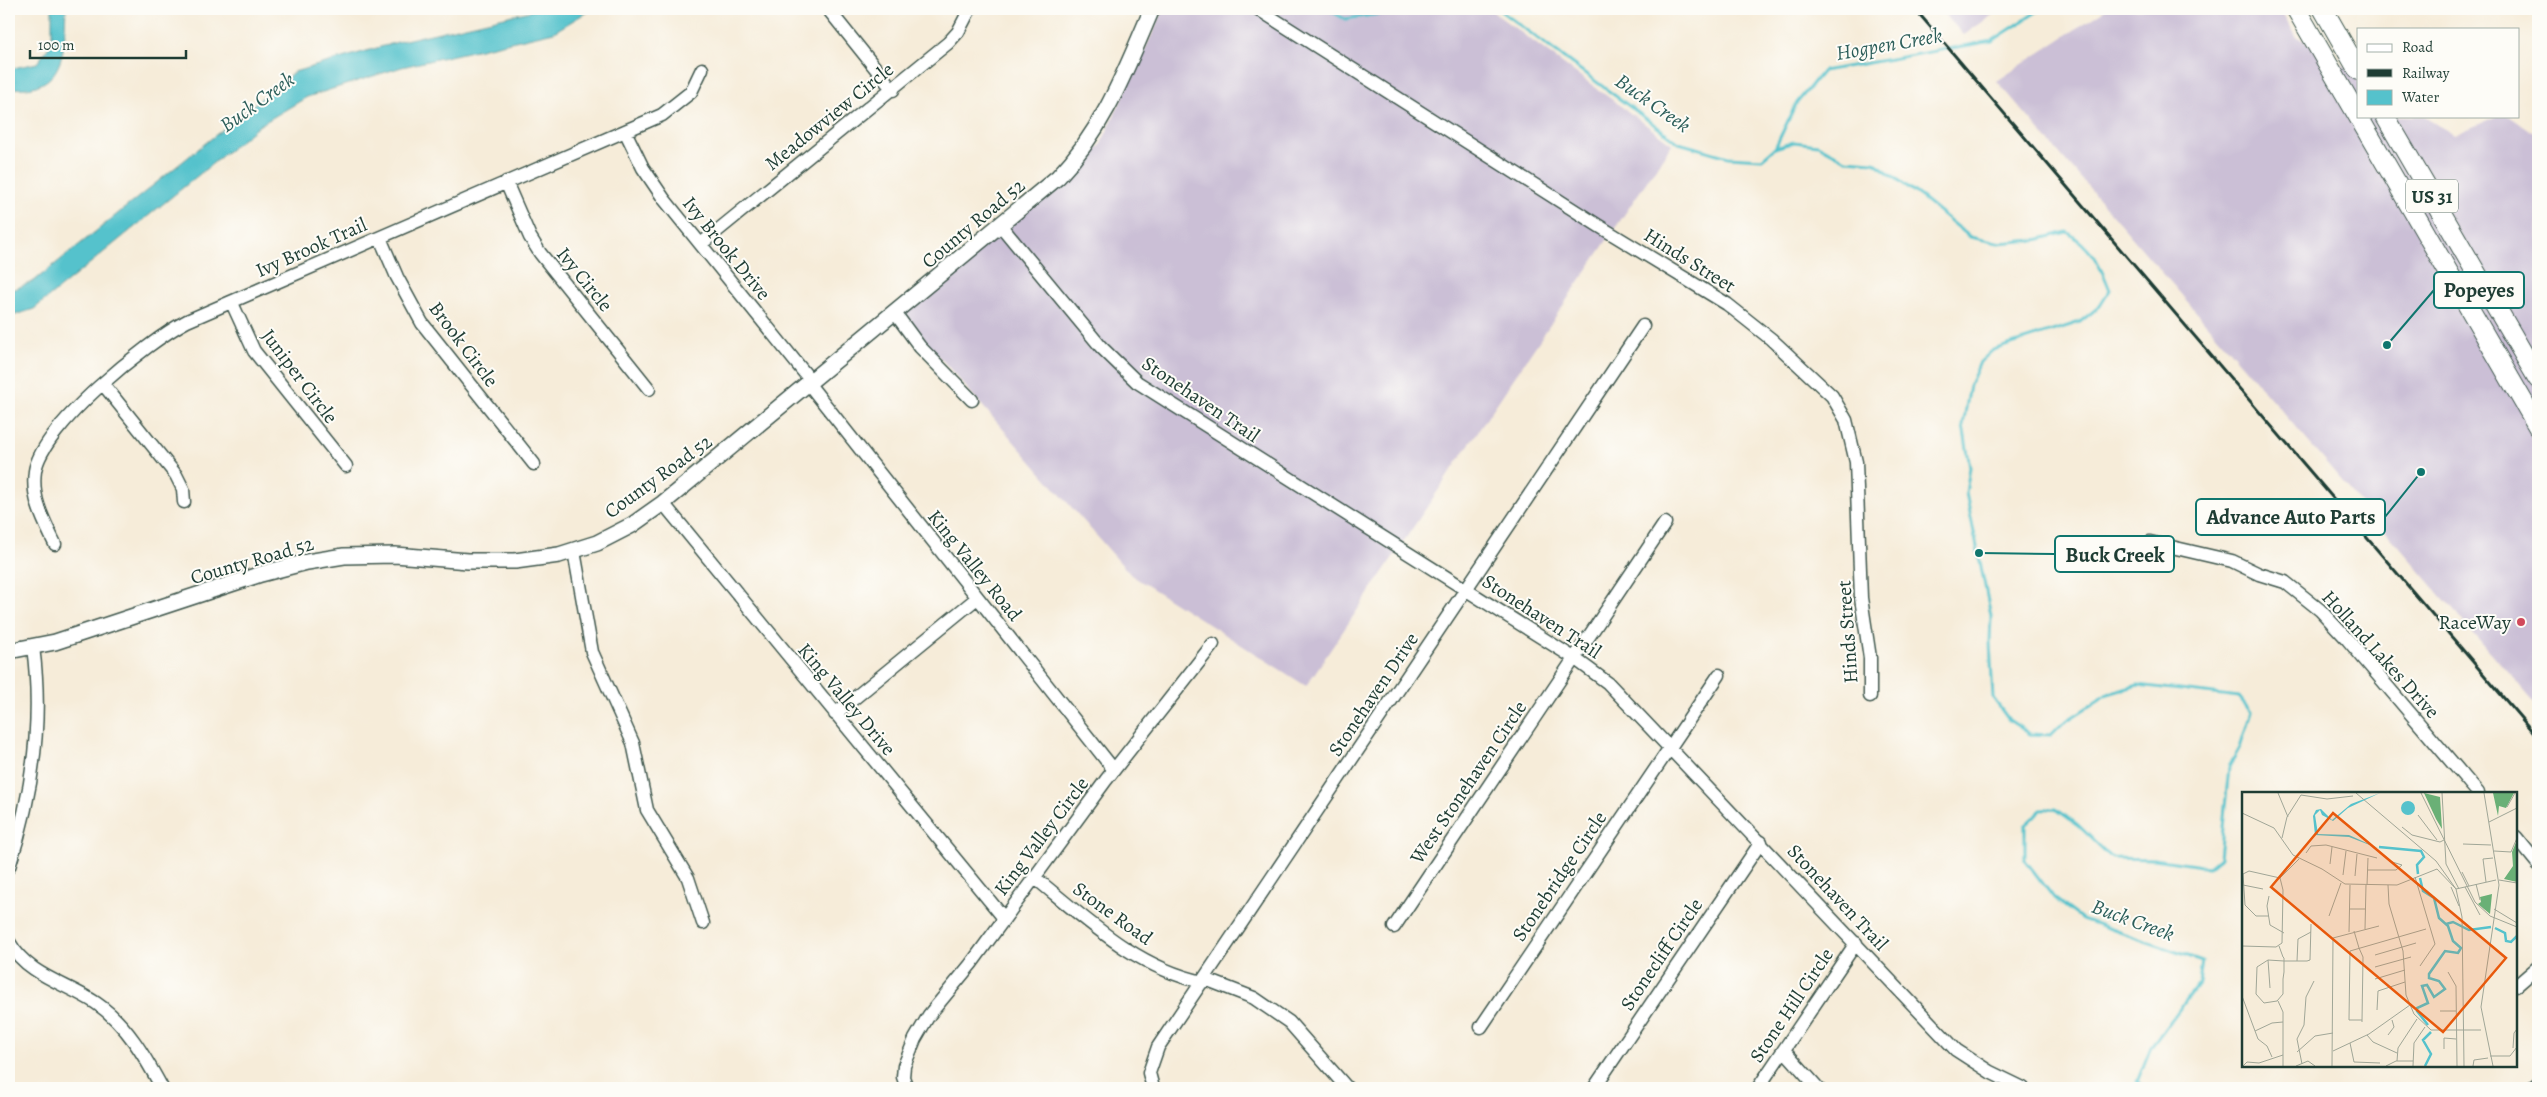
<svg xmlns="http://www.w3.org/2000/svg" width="2547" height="1097" font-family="Alegreya,serif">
<rect width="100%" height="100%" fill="#fdfcf7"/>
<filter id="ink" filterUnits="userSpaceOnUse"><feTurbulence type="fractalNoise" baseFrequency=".02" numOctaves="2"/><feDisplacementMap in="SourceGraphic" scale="10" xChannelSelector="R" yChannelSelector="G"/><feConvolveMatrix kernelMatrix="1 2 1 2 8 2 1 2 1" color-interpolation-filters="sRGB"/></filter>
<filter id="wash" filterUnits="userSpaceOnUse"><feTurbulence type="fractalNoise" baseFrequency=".0096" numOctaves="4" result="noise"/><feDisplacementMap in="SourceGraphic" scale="20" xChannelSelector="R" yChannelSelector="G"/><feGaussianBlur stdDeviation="1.12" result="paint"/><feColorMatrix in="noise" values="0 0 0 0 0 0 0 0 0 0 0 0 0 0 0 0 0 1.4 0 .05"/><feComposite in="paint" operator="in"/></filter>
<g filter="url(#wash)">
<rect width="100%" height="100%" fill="#f6ecd9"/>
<!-- industrial -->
<path fill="#cbbfd6" d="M1164,9H1327L1336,15L1381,9H1489L1672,144L1306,686L1131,575L901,313L1100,146Z
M1939,9H2001L1964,35Z
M2106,9H2280L2296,36L2358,75V116H2424L2454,135L2498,116H2509L2538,136V708L1997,81Z"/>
<!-- water -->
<path fill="#55c2cc" stroke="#3a8080" d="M52,9H66C64,36 68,76 36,86C28,89 17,88 9,89V69L37,63L52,43Z
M539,9H592L554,32L402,67L307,97L260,125L34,309L9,317V289H15L34,281L294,72L401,41Z"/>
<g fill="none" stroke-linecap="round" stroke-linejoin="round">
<!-- stream -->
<path stroke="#55c2cc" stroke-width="3" d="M1327,9L1345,19L1415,9
M1498,9L1679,143L1728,157L1762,159L1775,148L1794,142L1818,145L1846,160L1874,162L1924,199L1970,237L1998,243L2036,240L2067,232C2090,246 2100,264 2110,290L2100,306L2080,322L1993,350L1980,362L1970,385L1963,425L1970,467L1966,493L1991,616L1990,642L1993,698L2009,720L2030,734L2051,735L2063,723L2108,694L2138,685L2239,697L2251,712L2240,747L2229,767L2220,858L2209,867L2154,859L2112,858L2078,825L2056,809L2041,810L2025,825V860L2054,898L2082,919L2202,961L2199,983L2151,1047L2137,1082L2143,1088
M1775,148L1796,104L1823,71L1992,41L2041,9"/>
</g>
</g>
<g filter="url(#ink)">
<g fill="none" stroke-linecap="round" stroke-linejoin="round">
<!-- minor casing -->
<g stroke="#3f574d" stroke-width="15">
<path id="minor" d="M828,9L893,90
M1258,9L1599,226L1727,304L1771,339L1832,396L1846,420L1856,462L1861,598L1870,658V696
M625,131L643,168L664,199L811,381
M506,182L530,237L540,253L649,389
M1001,226L1101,347L1137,382L1574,658L1608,683L1956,1050L1990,1072L2023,1088
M380,238L397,277L422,323L534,464
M701,244L948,43L958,32L970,9
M232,303L254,351L346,466
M895,313L920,347L972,400
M808,383L1114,770
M103,384L176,475L183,489L184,502
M663,503L1003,917
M2150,542L2232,561L2259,574L2285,582L2320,610L2348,640L2478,793
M55,544C44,521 31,498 35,471C42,426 147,342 187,321L662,115L691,92L702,69
M574,551L592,652L633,743L647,810L688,878L703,923
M835,714L977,598
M2516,837L2538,864
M9,867C32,797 43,721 33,647
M1034,877C1086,919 1136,968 1203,982
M1394,927L1665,523
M9,942C28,976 66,983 96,1003C127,1024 145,1057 162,1088
M1205,979L1254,998L1289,1022L1347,1088
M2516,986L2538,967
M1481,1027L1719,675
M1784,1050L1818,1088
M907,1088L903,1077L904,1066L915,1039L929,1015L971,964L1106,780L1213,644
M1153,1088L1149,1073L1158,1047L1643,326
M1594,1088L1761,842
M1758,1088L1856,943
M2532,1088L2538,1083"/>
</g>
<!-- tertiary casing -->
<g stroke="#3f574d" stroke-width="18">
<path id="tertiary" d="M9,651L55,642L261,574L307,562L344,556L395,555L468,561H515L559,555L597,543L632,525L663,503L1058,177C1104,129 1126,69 1152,9"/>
</g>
<!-- primary casing -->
<g stroke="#3f574d" stroke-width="21">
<path id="primary" d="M2296,9L2358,116
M2323,9L2358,70
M2358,116L2538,427
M2385,116L2538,379"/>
</g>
<!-- minor -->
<use href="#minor" stroke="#fff" stroke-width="12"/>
<!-- tertiary -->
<use href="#tertiary" stroke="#fff" stroke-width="15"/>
<!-- primary -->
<use href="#primary" stroke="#fff" stroke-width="19"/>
<!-- rail -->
<path stroke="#1f3d34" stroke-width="3" d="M1915,9L2538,738"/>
</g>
</g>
<!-- markers -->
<circle fill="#d1495b" stroke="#fdfcf7" stroke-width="2" cx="2521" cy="622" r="5"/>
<g text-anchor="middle" stroke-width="4" stroke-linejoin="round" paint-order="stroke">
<!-- shield labels -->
<rect fill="#fdfcf7" stroke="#62766e" stroke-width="1" x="2406" y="179.5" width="52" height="33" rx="4"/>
<g font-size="19" font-weight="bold" fill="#1f3d34">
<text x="2432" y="203">US 31</text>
</g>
<!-- street labels -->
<g font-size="20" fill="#1f3d34" stroke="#fdfcf7">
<text transform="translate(829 116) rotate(-39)" y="7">Meadowview Circle</text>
<text transform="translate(973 223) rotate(-40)" y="7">County Road 52</text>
<text transform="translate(311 247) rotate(-24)" y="7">Ivy Brook Trail</text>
<text transform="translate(727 248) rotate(51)" y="7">Ivy Brook Drive</text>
<text transform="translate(1690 260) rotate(32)" y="7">Hinds Street</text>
<text transform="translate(585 279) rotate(51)" y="7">Ivy Circle</text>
<text transform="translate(464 344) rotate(53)" y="7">Brook Circle</text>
<text transform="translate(300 376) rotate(53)" y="7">Juniper Circle</text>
<text transform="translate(1201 399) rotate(34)" y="7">Stonehaven Trail</text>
<text transform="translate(658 476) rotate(-36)" y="7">County Road 52</text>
<text transform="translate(252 560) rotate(-16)" y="7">County Road 52</text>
<text transform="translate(975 565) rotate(51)" y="7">King Valley Road</text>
<text transform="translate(1542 616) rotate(33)" y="7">Stonehaven Trail</text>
<text transform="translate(1847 632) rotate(-94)" y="7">Hinds Street</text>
<text transform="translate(2381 654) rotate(48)" y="7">Holland Lakes Drive</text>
<text transform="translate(1373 694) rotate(-56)" y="7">Stonehaven Drive</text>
<text transform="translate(847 699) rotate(50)" y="7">King Valley Drive</text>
<text transform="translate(1468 782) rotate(-56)" y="7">West Stonehaven Circle</text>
<text transform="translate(1041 836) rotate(-53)" y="7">King Valley Circle</text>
<text transform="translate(1559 876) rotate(-56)" y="7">Stonebridge Circle</text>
<text transform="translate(1838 897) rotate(47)" y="7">Stonehaven Trail</text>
<text transform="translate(1113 913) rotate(36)" y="7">Stone Road</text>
<text transform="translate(1661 954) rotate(-56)" y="7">Stonecliff Circle</text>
<text transform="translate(1791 1005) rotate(-56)" y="7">Stone Hill Circle</text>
</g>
<!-- poi labels -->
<g font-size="20" fill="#1f3d34" stroke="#fdfcf7" text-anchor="end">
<text x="2511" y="629">RaceWay</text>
</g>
<!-- water labels -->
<g font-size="21" font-style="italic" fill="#2c5e5a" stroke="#fdfcf7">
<text transform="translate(1889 44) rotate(-10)" y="7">Hogpen Creek</text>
<text transform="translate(257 102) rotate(-36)" y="7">Buck Creek</text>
<text transform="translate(1653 103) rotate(35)" y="7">Buck Creek</text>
<text transform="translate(2133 920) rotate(20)" y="7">Buck Creek</text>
</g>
</g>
<!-- overview -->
<g transform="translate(2242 792)">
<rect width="275" height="275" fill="#f6ecd9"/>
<path d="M182,1L198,5L200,37L194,27ZM251,1H272L264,16L257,14L256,24ZM275,48V90L262,87L271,74L270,60ZM250,102L248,122L236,112L239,110L238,105Z" fill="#6ab076"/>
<path d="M138,1L106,16L91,29L80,23L78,18L73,23L76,42L107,43L138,57L107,45L73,43L71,24L74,18L79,17L90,28L109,12ZM159 16a7 7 0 1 1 14 0a7 7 0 1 1-14 0Z" fill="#55c2cc"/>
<path fill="none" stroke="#55c2cc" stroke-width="2.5" d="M137,55L179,59L182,65L175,73L176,82M178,86L181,99L192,106L197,126L206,134L211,149L219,156L216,161L203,159L187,182V186L197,189L203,197L192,205L185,193L180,194L186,211L175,216V219L186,233M204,132L211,130L227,138L249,135M253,136L263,141L264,149L269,150L275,144M183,274L189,262L181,248L189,240"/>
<path fill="none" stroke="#a0a697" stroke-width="1" d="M36,1L46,25M114,1L194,69L214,97L220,125L222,274M179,1L233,110L248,124L275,135M200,1L204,72L217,97M242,1L257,93L239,215L251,274M265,15L273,1M0,21L32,36L51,63L80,77L103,92L155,93L195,77L214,97L254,88M176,23L195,48M247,30L275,16M160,35L170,43L198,50L202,48M40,46L45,25L59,3L85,7L111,4M221,52L249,53M252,59L269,60L275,46M64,61L69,54L84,53L135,66M88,72L90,55M125,78H154L160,73L147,69M220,80L227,94M101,83L104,59M113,84L115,62M173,85L193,152L178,174M257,88L275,91M244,90L241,67L251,66M234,92L238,108M1,93L21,97M125,93L126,66M146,93L147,112L161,159L164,203L172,222L189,238H239M209,95L217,114M223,95L238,123M27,104L25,114L28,133L42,141M107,117H124M252,117L275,131M27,124H14L3,113L1,82L7,79L38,86M87,124L99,91M123,137L124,93M112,139L117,156M107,140L108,93M0,154L34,155L40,151L41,98L38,86L57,67M37,154L41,165L42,166V180L41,187V202L35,209L22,211L14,202L15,175L26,168L42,169H65L68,168L69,132M117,156L121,165L120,230M133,163L174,151M26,168L28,196M55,169L56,147L69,140M133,175L169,165M206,180L214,194L215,274M133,187L163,178M0,204L16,247L25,254L30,265M36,209L41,220V274M135,218L136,199L163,190M198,219H214M120,228H107L108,159L184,137M13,239L30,231L41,230M125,243L131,250L155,261M146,243L152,235L150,228M108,251L112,270L138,271M271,256L272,241L275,237M202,257V246L214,247M91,259L127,242L168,213M55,260L73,244L91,241M248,264H268L275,255M155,269L156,256L175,227M60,272L55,247L62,233L64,205L72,189M1,274L5,270L17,271L41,263M54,274L66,269L73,274M90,274L91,146L137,134M144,274L154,269H171M171,274L172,251L183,235M231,274L232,268L246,266"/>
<path fill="#e8590c" fill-opacity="0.15" stroke="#e8590c" stroke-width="2.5" d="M91,21L264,166L201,240L29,95Z"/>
<rect width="275" height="275" fill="none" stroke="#1f3d34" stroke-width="2.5"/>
</g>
<!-- callouts -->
<path fill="none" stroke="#0f766e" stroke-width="2" d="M2387 345L2434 290M2421 472L2385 517M1979 553L2055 554"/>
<g fill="#0f766e" stroke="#fdfcf7" stroke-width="2">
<circle cx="2387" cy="345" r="5"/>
<circle cx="2421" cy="472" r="5"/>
<circle cx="1979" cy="553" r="5"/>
</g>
<g fill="#fdfcf7" stroke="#0f766e" stroke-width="2">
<rect x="2434" y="272" width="90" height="36" rx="5"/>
<rect x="2196" y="499" width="189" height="36" rx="5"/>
<rect x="2055" y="536" width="119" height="36" rx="5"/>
</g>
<g font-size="21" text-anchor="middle" font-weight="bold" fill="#1f3d34">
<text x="2479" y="297">Popeyes</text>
<text x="2291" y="524">Advance Auto Parts</text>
<text x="2115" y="562">Buck Creek</text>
</g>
<!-- margin -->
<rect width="2547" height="1097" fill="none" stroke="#fdfcf7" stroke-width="30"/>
<!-- legend -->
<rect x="2357" y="28" width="162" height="90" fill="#fdfcf7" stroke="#a4b0a9"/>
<rect x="2367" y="44" width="25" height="8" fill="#ffffff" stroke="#a4b0a9"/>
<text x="2402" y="52" font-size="15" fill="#1f3d34">Road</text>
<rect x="2367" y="69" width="25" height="8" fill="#1f3d34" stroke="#a4b0a9"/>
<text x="2402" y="78" font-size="15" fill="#1f3d34">Railway</text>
<rect x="2367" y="90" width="25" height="15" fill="#55c2cc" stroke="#a4b0a9"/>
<text x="2402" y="102" font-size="15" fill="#1f3d34">Water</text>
<!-- scale -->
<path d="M30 50v8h156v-8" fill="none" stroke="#1f3d34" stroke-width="2.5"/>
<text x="38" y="50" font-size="15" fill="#1f3d34" stroke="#fdfcf7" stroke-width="4" paint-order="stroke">100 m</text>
</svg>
